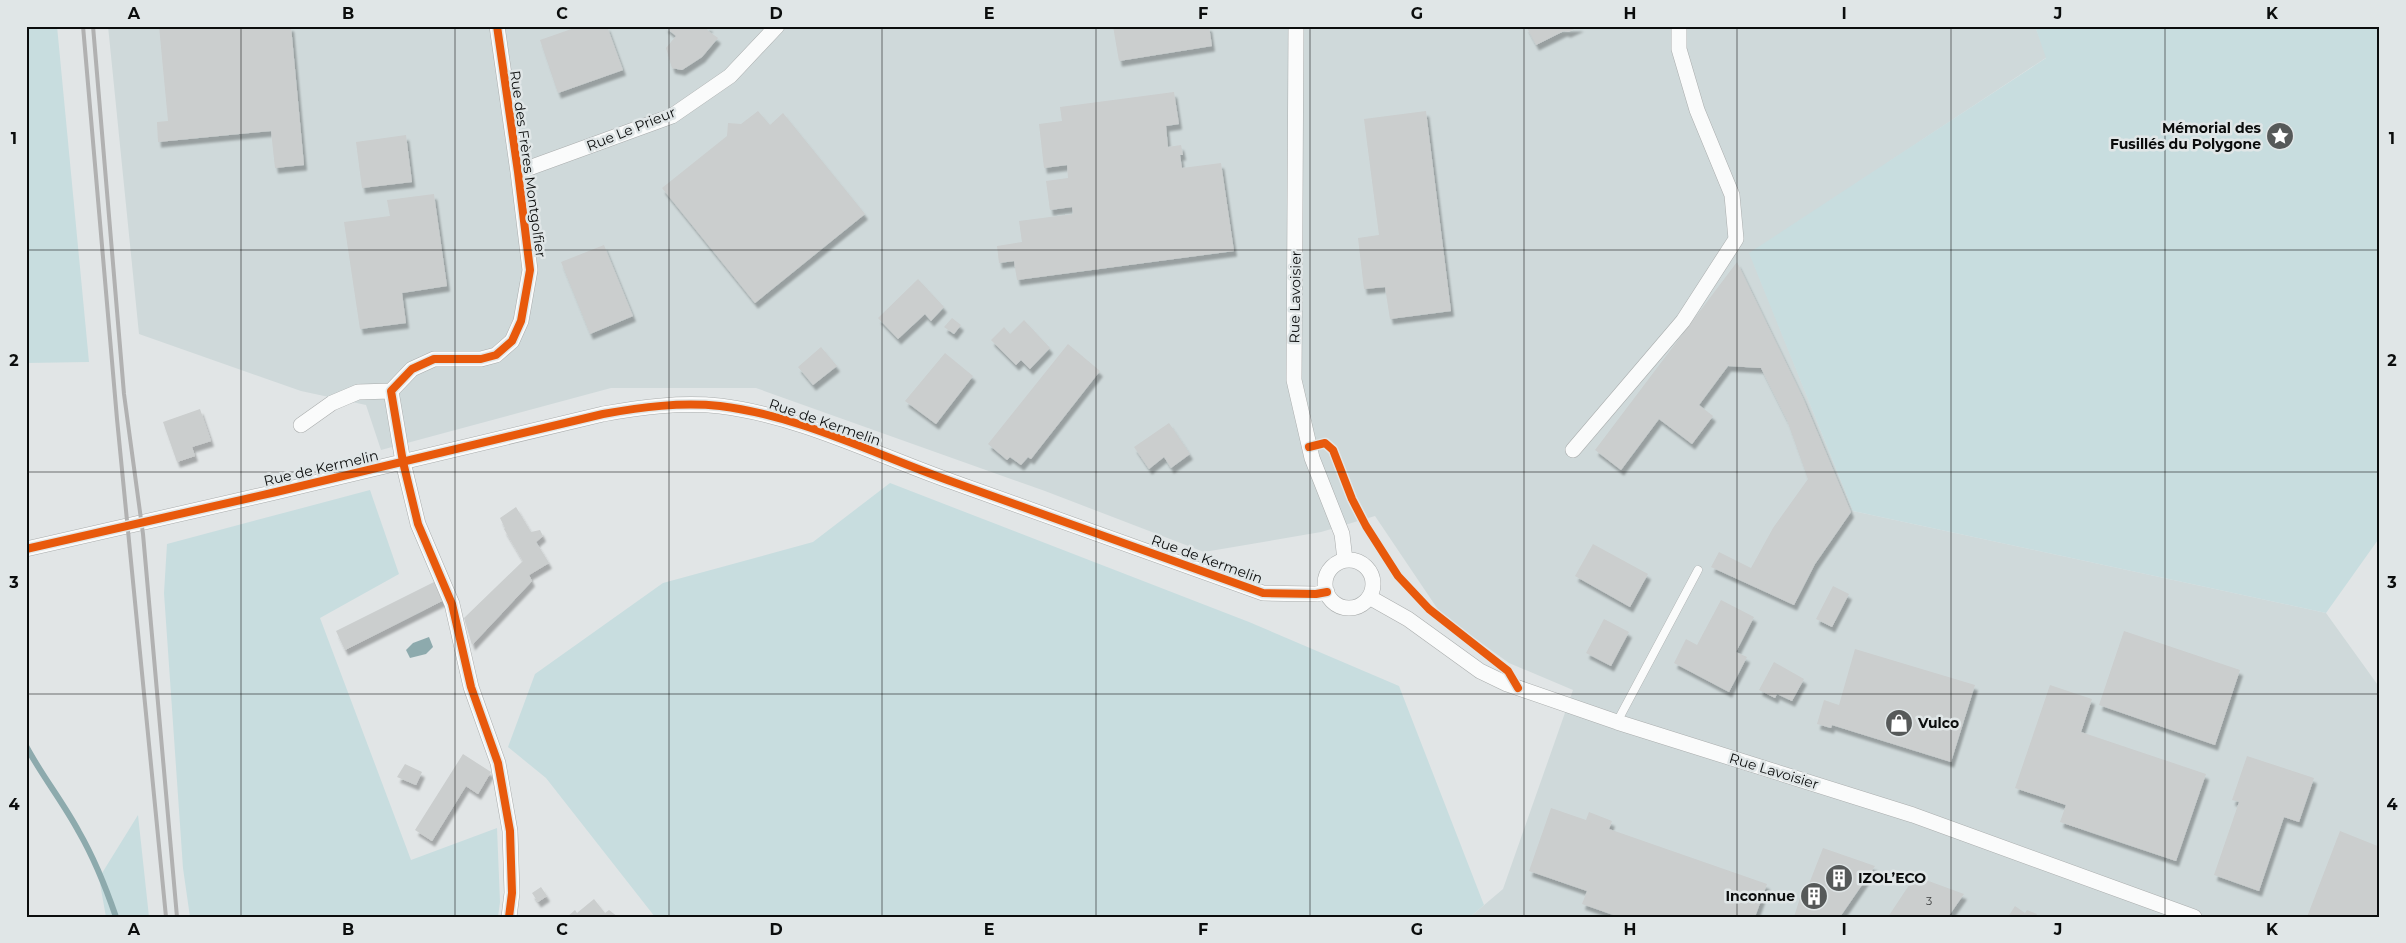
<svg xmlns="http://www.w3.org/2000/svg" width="2406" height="943" font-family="Montserrat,sans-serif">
<defs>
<filter id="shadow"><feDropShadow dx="3" dy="5.5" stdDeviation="1" flood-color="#0004"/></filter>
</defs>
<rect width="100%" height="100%" fill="#e1e5e6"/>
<!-- built -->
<path fill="#cfd9da" d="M108,26H2035L2047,57L1750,254L1853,511L2326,613L2380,688V917H1470L1503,889L1573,690L1509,663L1441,614L1375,516L1321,532L1204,552L1045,491L756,388H611L381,450L366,405L301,391L139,334Z"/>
<!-- green -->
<path fill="#c8dddf" d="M26,26H57L89,362L26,363Z
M2035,26H2360L2361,28L2380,26V537L2326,613L1853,511L1749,253L2046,58Z
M890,483L1249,622L1399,686L1484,905L1470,917H655L546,778L508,747L535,674L663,583L813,542Z
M370,490L399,574L320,618L411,860L497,828L500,902L498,917H190L183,868L164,593L167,544Z
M138,815L149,917H106L99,878Z"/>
<!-- water -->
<path fill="#8daaad" d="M429,637L433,647L426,654L410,658L406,650L413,643Z"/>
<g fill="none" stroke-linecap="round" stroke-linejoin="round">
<!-- stream -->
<path stroke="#8daaad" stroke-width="6" d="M26,746C42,776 63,802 79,832C94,858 106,888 116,917"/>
</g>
<!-- building -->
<path fill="#cbcece" filter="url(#shadow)" d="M159,26H291L304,165L275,168L271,131L158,142L157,122L168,121Z
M580,26H607L623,70L558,93L540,40Z
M664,26H710L707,30L718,38L702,57L682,70L672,68L666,48L676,36Z
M1113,26H1209L1212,46L1119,61Z
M1526,26H1581L1568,32L1564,31L1536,45Z
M1174,92L1179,124L1166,126L1168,147L1181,145L1183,155H1180L1182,168L1221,163L1234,251L1017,280L1014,261L999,263L997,246L1022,242L1019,221L1073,214L1072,207L1050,210L1046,181L1068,178L1067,165L1044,168L1039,124L1062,121L1060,107Z
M758,111L770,125L783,113L865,214L755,303L662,188L727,136L728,123L741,124Z
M1426,111L1451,311L1390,319L1385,287L1364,289L1358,238L1379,235L1364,119Z
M406,135L412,182L362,188L356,142Z
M434,194L447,286L402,293L406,323L360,329L344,222L390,216L387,200Z
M604,245L633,316L590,334L561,262Z
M1737,262L1803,398L1851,512L1815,564L1794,605L1711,567L1719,552L1751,568L1773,528L1808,479L1787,420L1761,368L1728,366L1699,405L1713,416L1692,444L1659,419L1621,470L1595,450Z
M918,279L944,307L931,321L925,314L898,339L878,318Z
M952,318L961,325L954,334L944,327Z
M1024,320L1050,348L1030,369L1021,360L1016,365L991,340L1004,327L1010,334Z
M1068,344L1100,371L1031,459L1028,457L1021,465L1010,457L1007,460L988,444Z
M821,347L837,366L813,385L798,367Z
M945,353L973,376L936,424L905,401Z
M200,409L211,441L192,447L195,456L177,462L163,422Z
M1169,423L1190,454L1171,468L1164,457L1149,469L1134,447Z
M516,507L531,532L540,530L543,536L536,542L549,563L529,575L532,581L472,645L464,618L523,561L504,529L505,528L500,518Z
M1593,544L1648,574L1630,607L1575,576Z
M434,582L444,600L345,650L336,631Z
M1833,586L1849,594L1832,627L1816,619Z
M1721,600L1754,617L1736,652L1747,657L1729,692L1674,663L1686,639L1697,645Z
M1604,619L1629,632L1611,666L1586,653Z
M2124,631L2240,670L2215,745L2099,705Z
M1855,649L1975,685L1951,762L1832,725L1831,728L1817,724L1824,700L1839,705Z
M1774,662L1804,679L1792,701L1777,694L1775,698L1759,690Z
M2050,685L2092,699L2081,732L2206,774L2176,861L2060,822L2066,805L2015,788Z
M463,754L491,772L478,794L466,786L432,841L415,830Z
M2247,756L2314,778L2299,822L2284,817L2259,891L2214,875L2239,802L2232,800Z
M405,764L422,772L416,785L397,777Z
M1551,808L1586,820L1589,812L1612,821L1609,829L1767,884L1755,917H1619L1582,904L1587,891L1529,871Z
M2340,831L2380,847V917H2307Z
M1823,848L1875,866L1840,917H1794L1803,888L1807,889Z
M1915,876L1964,894L1948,917H1888Z
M541,887L547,896L538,902L532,893Z
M594,899L605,913L609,910L618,917H567L575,910L577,913Z
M2015,906L2025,913L2027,910L2037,914L2035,917H2008Z"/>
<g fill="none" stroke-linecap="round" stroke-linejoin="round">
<!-- service casing -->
<g stroke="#aaadad" stroke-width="9">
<path id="service" d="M1617,722L1698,570"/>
</g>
<!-- minor casing -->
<g stroke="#aaadad" stroke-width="16">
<path id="minor" d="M497,26L518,172L530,270L521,321L512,341L496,355L481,359H434L412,369L391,391L403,462L418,524L452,604L471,687L498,763L510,831L512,893L509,917
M1296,26L1294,380L1312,458L1342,534L1345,560
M518,172L672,116L730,76L777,26
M301,425L332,403L358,392L391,391
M1573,450L1683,321L1736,239L1732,195L1697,110L1679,49V26
M26,549L276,492L603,414C642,407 680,402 720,406C801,416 876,455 953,482C1056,518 1159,556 1263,593L1316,594L1327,592
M1325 584a24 24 0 1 1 48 0a24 24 0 1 1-48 0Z
M1369,597L1408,619L1480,671L1507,684L1617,722L1913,815L2194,917"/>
</g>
<!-- service -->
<use href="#service" stroke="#fafbfb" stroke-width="8"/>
<!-- minor -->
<use href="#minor" stroke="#fafbfb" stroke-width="15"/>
<!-- rail -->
<path stroke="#b1b1b1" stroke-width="4" d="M83,26L117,419L166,917
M93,26L124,394L143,534L177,917"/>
<!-- cycleway casing -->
<g stroke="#e0e6e7" stroke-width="11">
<path id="cycleway" d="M497,26L518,172L530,270L521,321L512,341L496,355L481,359H434L412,369L391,391L403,462L418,524L452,604L471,687L498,763L510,831L512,893L509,917
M1309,447L1325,443L1333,450L1352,499L1366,526L1398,576L1429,609L1508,671L1518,688
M26,549L276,492L603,414C642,407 680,402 720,406C801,416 876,455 953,482C1056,518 1159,556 1263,593L1316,594L1327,592"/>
</g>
<!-- cycleway -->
<use href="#cycleway" stroke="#e8590c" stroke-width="8"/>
</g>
<!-- grid -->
<path fill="none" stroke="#0b0d0d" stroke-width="1" stroke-opacity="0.55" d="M241,26V917M455,26V917M669,26V917M882,26V917M1096,26V917M1310,26V917M1524,26V917M1737,26V917M1951,26V917M2165,26V917M26,250H2380M26,472H2380M26,694H2380"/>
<!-- icons -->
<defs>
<g id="sight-disc" transform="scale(1.4375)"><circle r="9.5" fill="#565959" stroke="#e0e6e7"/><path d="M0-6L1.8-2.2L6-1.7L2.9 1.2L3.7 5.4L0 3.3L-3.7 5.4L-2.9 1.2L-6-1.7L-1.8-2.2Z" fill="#fff"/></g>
<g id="shop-disc" transform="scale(1.4375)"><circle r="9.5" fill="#565959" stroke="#e0e6e7"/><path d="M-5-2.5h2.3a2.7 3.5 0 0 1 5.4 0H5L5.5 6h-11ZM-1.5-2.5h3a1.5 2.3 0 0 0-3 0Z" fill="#fff"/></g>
<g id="building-disc" transform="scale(1.4375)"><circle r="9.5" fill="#565959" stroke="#e0e6e7"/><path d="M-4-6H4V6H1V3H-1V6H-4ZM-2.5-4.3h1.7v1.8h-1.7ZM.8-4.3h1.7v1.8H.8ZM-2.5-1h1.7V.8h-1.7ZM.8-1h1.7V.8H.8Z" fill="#fff"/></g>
</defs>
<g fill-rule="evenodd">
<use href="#sight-disc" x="2280" y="136"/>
<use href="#shop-disc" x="1899" y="723"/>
<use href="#building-disc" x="1839" y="878"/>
<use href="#building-disc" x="1814" y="896"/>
</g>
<g text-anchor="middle" stroke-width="5" stroke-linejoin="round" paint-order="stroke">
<!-- number labels -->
<g font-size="11" fill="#3c3e3e">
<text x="1929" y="905">3</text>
</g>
<!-- poi labels -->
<g font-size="14" font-weight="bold" fill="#0b0d0d" stroke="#e0e6e7" text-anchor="end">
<text x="2261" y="133">Mémorial des<tspan x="2261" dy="16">Fusillés du Polygone</tspan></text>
<text x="1918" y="728" text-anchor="start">Vulco</text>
<text x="1858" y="883" text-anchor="start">IZOL’ECO</text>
<text x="1795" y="901">Inconnue</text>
</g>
<!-- street labels -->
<g font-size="14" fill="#0b0d0d" stroke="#e0e6e7">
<text transform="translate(631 129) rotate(-22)" y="5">Rue Le Prieur</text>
<text transform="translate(528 164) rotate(82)" y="5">Rue des Frères Montgolfier</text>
<text transform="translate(1295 297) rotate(-89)" y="5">Rue Lavoisier</text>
<text transform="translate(825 422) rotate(19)" y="5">Rue de Kermelin</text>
<text transform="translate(321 468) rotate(-13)" y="5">Rue de Kermelin</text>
<text transform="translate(1207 559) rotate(20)" y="5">Rue de Kermelin</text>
<text transform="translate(1774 771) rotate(17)" y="5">Rue Lavoisier</text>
</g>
</g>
<!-- border -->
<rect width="2406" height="943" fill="none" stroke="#e0e6e7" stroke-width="55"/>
<rect x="28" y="28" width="2350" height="888" fill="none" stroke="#0b0d0d" stroke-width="2"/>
<g font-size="16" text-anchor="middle" font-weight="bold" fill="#0b0d0d">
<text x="134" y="19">A</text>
<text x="348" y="19">B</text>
<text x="562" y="19">C</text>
<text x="776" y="19">D</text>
<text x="989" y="19">E</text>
<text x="1203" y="19">F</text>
<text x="1417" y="19">G</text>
<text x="1630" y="19">H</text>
<text x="1844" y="19">I</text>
<text x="2058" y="19">J</text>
<text x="2272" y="19">K</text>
<text x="14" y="144">1</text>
<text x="2392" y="144">1</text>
<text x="14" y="366">2</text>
<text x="2392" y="366">2</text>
<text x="14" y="588">3</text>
<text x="2392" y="588">3</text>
<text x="14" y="810">4</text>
<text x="2392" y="810">4</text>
<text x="134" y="935">A</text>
<text x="348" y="935">B</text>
<text x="562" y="935">C</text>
<text x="776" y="935">D</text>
<text x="989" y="935">E</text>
<text x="1203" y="935">F</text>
<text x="1417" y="935">G</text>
<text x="1630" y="935">H</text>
<text x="1844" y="935">I</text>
<text x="2058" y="935">J</text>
<text x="2272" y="935">K</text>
</g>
</svg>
